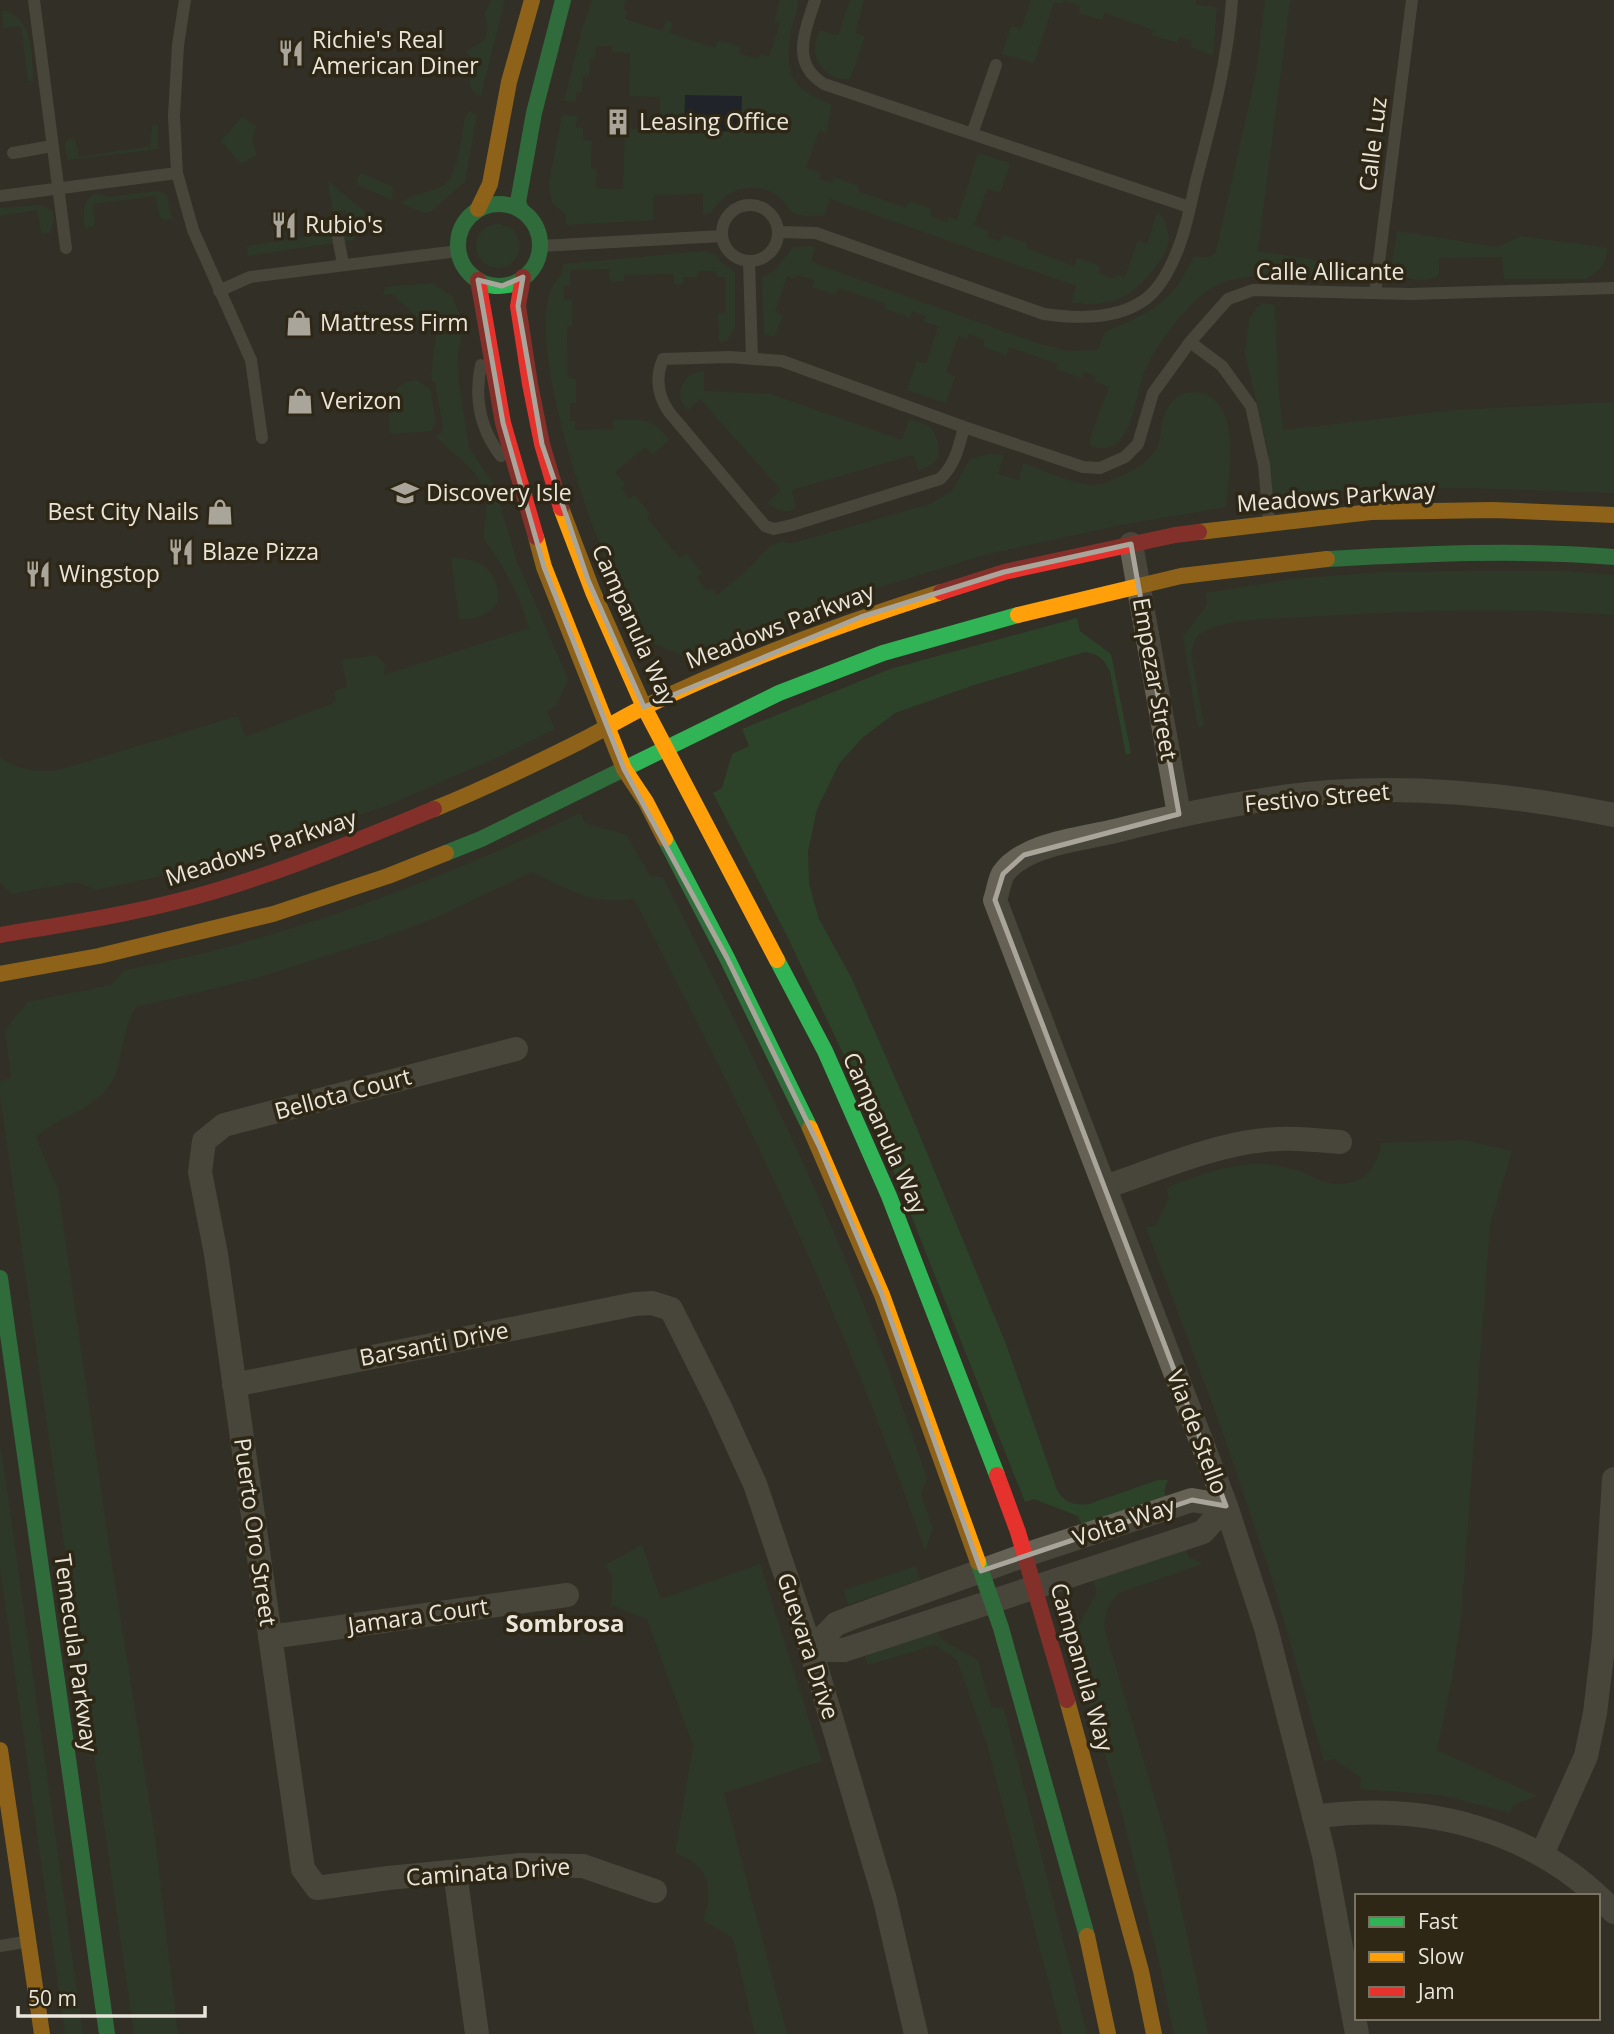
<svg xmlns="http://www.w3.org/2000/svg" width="1614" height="2034" font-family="'Open Sans',sans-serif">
<rect width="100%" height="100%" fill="#322f26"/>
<!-- green -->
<path fill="#2c432a" d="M491,0H505L481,95H478C465,87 471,75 474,62L466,51L485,40L488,29L485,13Z
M592,0H626L623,9L627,11L625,19L662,31L666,21L673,23L670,33L715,48L718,40L741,47L739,53L758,59L760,54L769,57L780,24L774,22L780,0H798C799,10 794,17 792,27C788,42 786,67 795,81C803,93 820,99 832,105L826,133L819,131L806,168L821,173L819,179L832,183L834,177L859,186L858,191L906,208L910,201L932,209L930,216L947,222L949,217L957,220L978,153L1010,163L1000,193L987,189L974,225L989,231L987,237L1000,241L1003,235L1027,243L1026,248L1074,266L1077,258L1100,266L1098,273L1115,279L1117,275L1125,277L1138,241L1147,244L1157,213L1163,217C1167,225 1170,235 1168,244C1164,262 1134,295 1116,300C1104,304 1084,305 1072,302L1076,286L830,199L824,216C815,215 804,217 796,214C789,212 787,204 781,199C756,178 727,188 711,213L703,215V194L653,195V220L566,225V215L552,203L549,183L562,115L577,116L576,127L583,128V140L592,141L591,168L597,169L596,188L623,189L625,129H659L660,97L629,96L630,53L612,52V46H596L595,59H590L589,76H583L582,92H576V102L564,101L582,29Z
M850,0H864L855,33L865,36L850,79C821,81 807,53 820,30L838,36Z
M1031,0H1196V5L1217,7L1213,55L1191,47L1192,41L1179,37L1177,43L1152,35L1153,30L1105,13L1102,20L1079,13L1080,6L1064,0L1062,4L1054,2L1034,63L1002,54L1011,26L1021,29Z
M1265,0H1290L1258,251L1358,267L1350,278L1337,280C1301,277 1249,269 1215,286C1191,298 1151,350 1143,376C1136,396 1134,424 1119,441C1111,450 1100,449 1090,446C1088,437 1105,399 1109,387L1095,381L1096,376L1084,372L1081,378L1056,369L1058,364L1009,347L1006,355L983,347L985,340L969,334L967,339L958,336L946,372L955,376L946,403L907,390L917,361L926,364L938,326L924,322L925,316L912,311L910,318L885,309L886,304L838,288L835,295L812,287L814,280L797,275L795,279L787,276L775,312L783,315L775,336L764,335L762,277L775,270L793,247L815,246L811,262L1037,343L1067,351L1098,350L1105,332C1151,311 1171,306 1193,257H1211L1216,251L1256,74Z
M2,10C34,17 31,53 34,81H28L21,26L3,28Z
M471,111L477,115L465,182L430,212L424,213L400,203C413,194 426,193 441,187C458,180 462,133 465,116Z
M242,117L256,126L252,140L257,155L241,164L221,141Z
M158,125V149L67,160L65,144L67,140H75L79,157L150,146L152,126Z
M361,173L391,186L393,190L392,200L358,185L357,178Z
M328,181L380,224L354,231L355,240L248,256L247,246L348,230L345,210L333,212Z
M156,191L167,195L172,219L163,220L160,217L155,196L93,204L95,223L93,227L85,228C83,214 82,200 96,193L111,197Z
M41,205L53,211L54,219L50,233L42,234L41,232L37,210L0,216V208Z
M476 246a22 22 0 1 1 44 0a22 22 0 1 1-44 0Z
M1397,231L1498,247L1521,236L1608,248L1603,266L1587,279H1504L1502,257L1439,258V275C1426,284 1410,279 1396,274L1392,263Z
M704,251L716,255L720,261L735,272V327L727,341L719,343L718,314L725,313V277H717L716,271H698L697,277H683V284H674V274L624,275V281L610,282L609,269L570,270V286H564V300H572V326L567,327L568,378L576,379V403H570V421H575V430L613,429V420C640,421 652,415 669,440L652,455L645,447L615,472L625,484L621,488L629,499L635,495L651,515L647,518L680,558L687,554L702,573L697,578L707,591L711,588L717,595L747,570L771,545L781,542L793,543L930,504L952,491L970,459L989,454L1004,455L998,474L1019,480L1023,463C1043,470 1075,485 1095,485C1106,484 1119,477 1130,472C1139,467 1152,458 1157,448C1164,432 1159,411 1175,399C1183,393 1195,390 1205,394C1242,410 1228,476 1226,507L1116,526L988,554L858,594L778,624L686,664L682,655L642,639L633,643L608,586L616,581C591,534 512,310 562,275L563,264Z
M433,283L452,296L461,318L462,332L458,354L459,384L469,447L494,485L517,561L568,679L556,706L547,711L555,729L497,758L386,806L249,852L188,870L97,890L76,882L12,894L0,883V757C16,770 35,771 55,771L238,716L245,737L336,702L334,691L347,687L342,660L376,655L385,664L384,675L529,628C519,594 504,566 483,538C484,525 488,511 486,498C483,472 453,455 436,437L441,433L443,427L435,383L431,378L436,335L392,294L383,295L385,287Z
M1263,303L1275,305L1278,382L1283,430L1455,410L1614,402V493L1464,488L1373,489L1273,499L1268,451L1245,353L1249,320L1256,308Z
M704,371V391L771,394L902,440L909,419C915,421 925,423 930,427C932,428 935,435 936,437C944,455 936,464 919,471L913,455L792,490L796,508C785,514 777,510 767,503L781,490L700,399L688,410C675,402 679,381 692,374C696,372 700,372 704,371Z
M416,380L430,389L436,421L432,431L391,434C387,423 388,400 396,390C400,383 409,381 416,380Z
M451,558C481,557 500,571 498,602C489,615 474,621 459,619Z
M1470,571H1566L1614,575V615C1508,608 1410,610 1304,617C1278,619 1220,618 1200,634C1194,639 1193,646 1191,653L1204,725L1198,728L1183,637L1207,605L1206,593L1292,579L1381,572Z
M1077,618L1080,631L1111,654L1131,753L1126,755L1110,672C1104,659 1099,654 1085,652L974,685L895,713L862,738L839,764L817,809L808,851L809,884L819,919L851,977L910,1112L1006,1344L1057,1490C1065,1503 1074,1506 1089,1504L1158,1480H1168L1164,1491L1167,1499L1082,1526L1078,1516L1034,1499L1025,1502L864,1097L787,936L713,793L722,788L732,754L749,746L742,729L890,669Z
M580,813L585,823L627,835L650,876L663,877C716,983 770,1088 818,1196C859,1288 895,1383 927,1478L921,1494L933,1529L925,1551C848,1325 744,1110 634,899C589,905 571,890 532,872L435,918L376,940L257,978L137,1007C123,1020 124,1061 111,1083C93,1112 59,1115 36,1138L58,1189L110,1552L155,1837L178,2034H134L0,1095V1081L11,1078L5,1030L27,1002L111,985L123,971C166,961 210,953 252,940C364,908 475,864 580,813Z
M1465,1140L1512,1151L1490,1225L1461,1619L1452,1679L1437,1750L1537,1796L1513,1805L1510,1813L1441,1795L1360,1789L1361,1778L1334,1759L1324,1761L1272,1579L1221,1427L1146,1228L1156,1225L1169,1198L1166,1188C1196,1176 1226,1164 1258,1164C1272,1164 1287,1167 1300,1171C1309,1174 1316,1180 1325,1182C1356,1190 1377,1174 1381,1143Z
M0,1444L6,1482L83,2034H65L0,1567Z
M642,1545L661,1599L760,1564L822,1761L724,1793L787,2034H755L733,1938L703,1920C714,1891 710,1863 675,1854L693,1746L647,1619L611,1605L612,1576L605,1565Z
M1186,1549L1188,1556L1203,1564L1119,1593C1108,1603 1106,1612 1104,1627L1166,1837L1208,2034H1174L1158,1957L1118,1797L1067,1633L1078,1627L1097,1592L1093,1580Z
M916,1566L920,1580L848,1605L844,1590Z
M937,1629L941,1639L978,1660L991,1707L1004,1709L1087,2034H1062L987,1745L957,1660L935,1645L868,1665L864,1654Z"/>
<!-- water -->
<path fill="#0c162f" d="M685,95L742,96L741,132L684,130Z"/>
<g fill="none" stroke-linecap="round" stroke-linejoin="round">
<!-- lane -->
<path stroke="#656155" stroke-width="12" d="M34,0L66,248
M185,0L178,45L174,116L177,173L193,230L251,360L262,438
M815,0C805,32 790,63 824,84L1189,207
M972,134L996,65
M13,153L52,146
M0,196L177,173
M722 233a28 28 0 1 1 56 0a28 28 0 1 1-56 0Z
M337,232L343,264
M778,232L816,233L1044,314C1078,319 1119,320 1147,298C1162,286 1171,267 1178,249C1187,227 1191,201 1197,177C1212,119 1228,60 1232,0
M540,246L722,236
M749,261L752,359
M219,291L250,277L458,251
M1375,293L1412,0
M1190,342L1222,366L1251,406L1264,465L1269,521
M481,365C474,398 480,429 501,456
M964,427C959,447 955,465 940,479L792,525L774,529L765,526L669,412C658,396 655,378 663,359L730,357L782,361L964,427L1083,467L1100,468L1125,457L1138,444L1153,393L1190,342L1228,299L1253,290L1410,294L1614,288
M0,1946L24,1942"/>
<!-- street -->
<path stroke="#656155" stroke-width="24" d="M1131,544L1179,814
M516,1049L224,1125L204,1141L200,1172L216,1254L303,1869L317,1888L388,1878L521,1865L583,1866L655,1891
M1105,1187C1152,1171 1216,1144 1265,1140C1290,1137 1315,1140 1340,1142
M234,1385L635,1304L652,1303L671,1309L719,1405L755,1484L811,1650L885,1900L916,2034
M1192,1500L1226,1506L1203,1532L844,1650H811L836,1624L851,1618L1025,1555Z
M270,1637L567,1595
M1314,1817C1425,1801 1536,1829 1614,1912
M1542,1854L1586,1756L1595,1713L1604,1638L1614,1479
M455,1872L477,2034
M1357,2034L1324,1855L1266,1628L1226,1506L995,900C998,892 999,881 1003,874C1023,844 1082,839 1115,831C1185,813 1256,798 1329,792C1424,785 1521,796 1614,815"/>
<!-- fast -->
<path stroke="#30b455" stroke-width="16" d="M458 245a41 41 0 1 1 82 0a41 41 0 1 1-82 0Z
M521,210L518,202L534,113L563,0
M1327,559C1423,554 1518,549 1614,557
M665,839L727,958L810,1128
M446,853L481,839L779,693L883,653L1018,615
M777,960L825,1051L889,1196L997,1475
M0,1278L107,2034
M978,1562L1001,1628L1087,1936"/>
<!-- slow -->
<path stroke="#ff9f0a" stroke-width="16" d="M478,209L490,184L509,82L532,0
M561,508L593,592L644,707L777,960
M1199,532L1371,512L1493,510L1614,515
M536,537L544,567L624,769L646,802L665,839
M1018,615L1181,576L1327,559
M434,809C483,789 531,766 579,742C601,731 622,718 644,707C739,661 840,624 941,592
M0,974L99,956L273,914L388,876L446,853
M810,1128L882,1295L978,1562
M1067,1700L1141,1971L1154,2034
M0,1750L42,2034
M1087,1936L1108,2034"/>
<!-- jam -->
<path stroke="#e5322d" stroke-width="16" d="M523,277L518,306L530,384L542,444L561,508
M478,280L503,423L536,537
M941,592L1004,572L1175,535L1199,532
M0,935C59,925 120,916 178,901C266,879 351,843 434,809
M997,1475L1018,1532L1067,1700"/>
</g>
<!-- marked area -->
<path d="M0 0H1614V2034H0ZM523,277L518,306L542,444L588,580L644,707L861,617L1004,572L1131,544L1179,814L1024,855L1003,874L995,900L1226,1506L1192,1500L981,1571L882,1295L820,1148L727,958L624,769L544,567L503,423L478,280L502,286Z" fill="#322f26" fill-opacity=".55" fill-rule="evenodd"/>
<path fill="none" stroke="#a9a59b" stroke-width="5" stroke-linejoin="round" d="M523,277L518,306L542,444L588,580L644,707L861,617L1004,572L1131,544L1179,814L1024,855L1003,874L995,900L1226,1506L1192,1500L981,1571L882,1295L820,1148L727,958L624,769L544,567L503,423L478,280L502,286Z"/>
<!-- icons -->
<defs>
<g id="restaurant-bare" transform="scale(2.1)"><path d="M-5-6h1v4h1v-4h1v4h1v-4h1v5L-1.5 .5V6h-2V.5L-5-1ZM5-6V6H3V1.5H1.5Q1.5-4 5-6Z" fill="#a9a59b" stroke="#2e2716" stroke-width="2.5" paint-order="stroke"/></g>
<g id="building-bare" transform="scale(2.1)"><path d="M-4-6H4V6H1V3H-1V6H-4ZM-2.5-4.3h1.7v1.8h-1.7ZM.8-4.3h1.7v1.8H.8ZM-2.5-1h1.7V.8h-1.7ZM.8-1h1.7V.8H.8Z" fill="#a9a59b" stroke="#2e2716" stroke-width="2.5" paint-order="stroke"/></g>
<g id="shop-bare" transform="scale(2.1)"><path d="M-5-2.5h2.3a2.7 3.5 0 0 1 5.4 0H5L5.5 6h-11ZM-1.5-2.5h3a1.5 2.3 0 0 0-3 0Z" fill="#a9a59b" stroke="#2e2716" stroke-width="2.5" paint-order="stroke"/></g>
<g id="school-bare" transform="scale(2.1)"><path d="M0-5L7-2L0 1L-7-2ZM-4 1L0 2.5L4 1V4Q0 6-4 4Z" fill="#a9a59b" stroke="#2e2716" stroke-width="2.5" paint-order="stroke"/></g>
</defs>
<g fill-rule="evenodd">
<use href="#restaurant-bare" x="291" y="53"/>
<use href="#building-bare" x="618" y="122"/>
<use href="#restaurant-bare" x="284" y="225"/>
<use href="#shop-bare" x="299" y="323"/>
<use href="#shop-bare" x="300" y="401"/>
<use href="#school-bare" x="405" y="493"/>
<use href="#shop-bare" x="220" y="512"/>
<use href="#restaurant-bare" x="181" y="552"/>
<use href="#restaurant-bare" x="38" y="574"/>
</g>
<g text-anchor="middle" stroke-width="7" stroke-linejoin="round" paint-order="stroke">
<!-- poi labels -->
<g font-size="23" fill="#e9e5da" stroke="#2e2716" text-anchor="start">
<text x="312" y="48">Richie's Real<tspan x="312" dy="26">American Diner</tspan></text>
<text x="639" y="130">Leasing Office</text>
<text x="305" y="233">Rubio's</text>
<text x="320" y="331">Mattress Firm</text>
<text x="321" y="409">Verizon</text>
<text x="426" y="501">Discovery Isle</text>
<text x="199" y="520" text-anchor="end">Best City Nails</text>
<text x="202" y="560">Blaze Pizza</text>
<text x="59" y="582">Wingstop</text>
</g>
<!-- street labels -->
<g font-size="23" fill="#e9e5da" stroke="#2e2716">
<text transform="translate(1373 144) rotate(-83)" y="8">Calle Luz</text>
<text x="1330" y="280">Calle Allicante</text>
<text transform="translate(1336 497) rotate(-4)" y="8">Meadows Parkway</text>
<text transform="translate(634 625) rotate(66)" y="8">Campanula Way</text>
<text transform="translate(780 626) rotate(-21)" y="8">Meadows Parkway</text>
<text transform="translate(1155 679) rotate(80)" y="8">Empezar Street</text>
<text transform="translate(1317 798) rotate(-5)" y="8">Festivo Street</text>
<text transform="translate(261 848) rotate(-18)" y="8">Meadows Parkway</text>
<text transform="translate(343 1094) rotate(-15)" y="8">Bellota Court</text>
<text transform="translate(885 1133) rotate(66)" y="8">Campanula Way</text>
<text transform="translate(434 1344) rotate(-11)" y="8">Barsanti Drive</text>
<text transform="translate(1197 1432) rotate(69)" y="8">Via de Stello</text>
<text transform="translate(1124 1522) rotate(-19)" y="8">Volta Way</text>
<text transform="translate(255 1532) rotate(82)" y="8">Puerto Oro Street</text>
<text transform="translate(418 1616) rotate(-8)" y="8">Jamara Court</text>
<text transform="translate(808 1646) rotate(72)" y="8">Guevara Drive</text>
<text transform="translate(76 1653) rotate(82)" y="8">Temecula Parkway</text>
<text transform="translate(1082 1667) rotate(74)" y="8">Campanula Way</text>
<text transform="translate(488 1872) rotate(-4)" y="8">Caminata Drive</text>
</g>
<!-- neighbourhood labels -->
<g font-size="24" font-weight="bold" fill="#e9e5da" stroke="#2e2716">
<text x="565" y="1632">Sombrosa</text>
</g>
</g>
<!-- legend -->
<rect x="1355" y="1894" width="245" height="126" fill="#2e2716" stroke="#797364" stroke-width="2"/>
<rect x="1369" y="1917" width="35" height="10" fill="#30b455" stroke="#797364" stroke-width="2"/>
<text x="1418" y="1929" font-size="21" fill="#e9e5da">Fast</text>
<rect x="1369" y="1952" width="35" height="10" fill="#ff9f0a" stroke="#797364" stroke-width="2"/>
<text x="1418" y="1964" font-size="21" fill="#e9e5da">Slow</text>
<rect x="1369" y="1987" width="35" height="10" fill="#e5322d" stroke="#797364" stroke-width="2"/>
<text x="1418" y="1999" font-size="21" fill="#e9e5da">Jam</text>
<!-- scale -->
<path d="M18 2006v10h187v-10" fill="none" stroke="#e9e5da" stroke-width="3.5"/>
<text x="28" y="2006" font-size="21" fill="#e9e5da" stroke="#2e2716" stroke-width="5" paint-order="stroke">50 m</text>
</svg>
